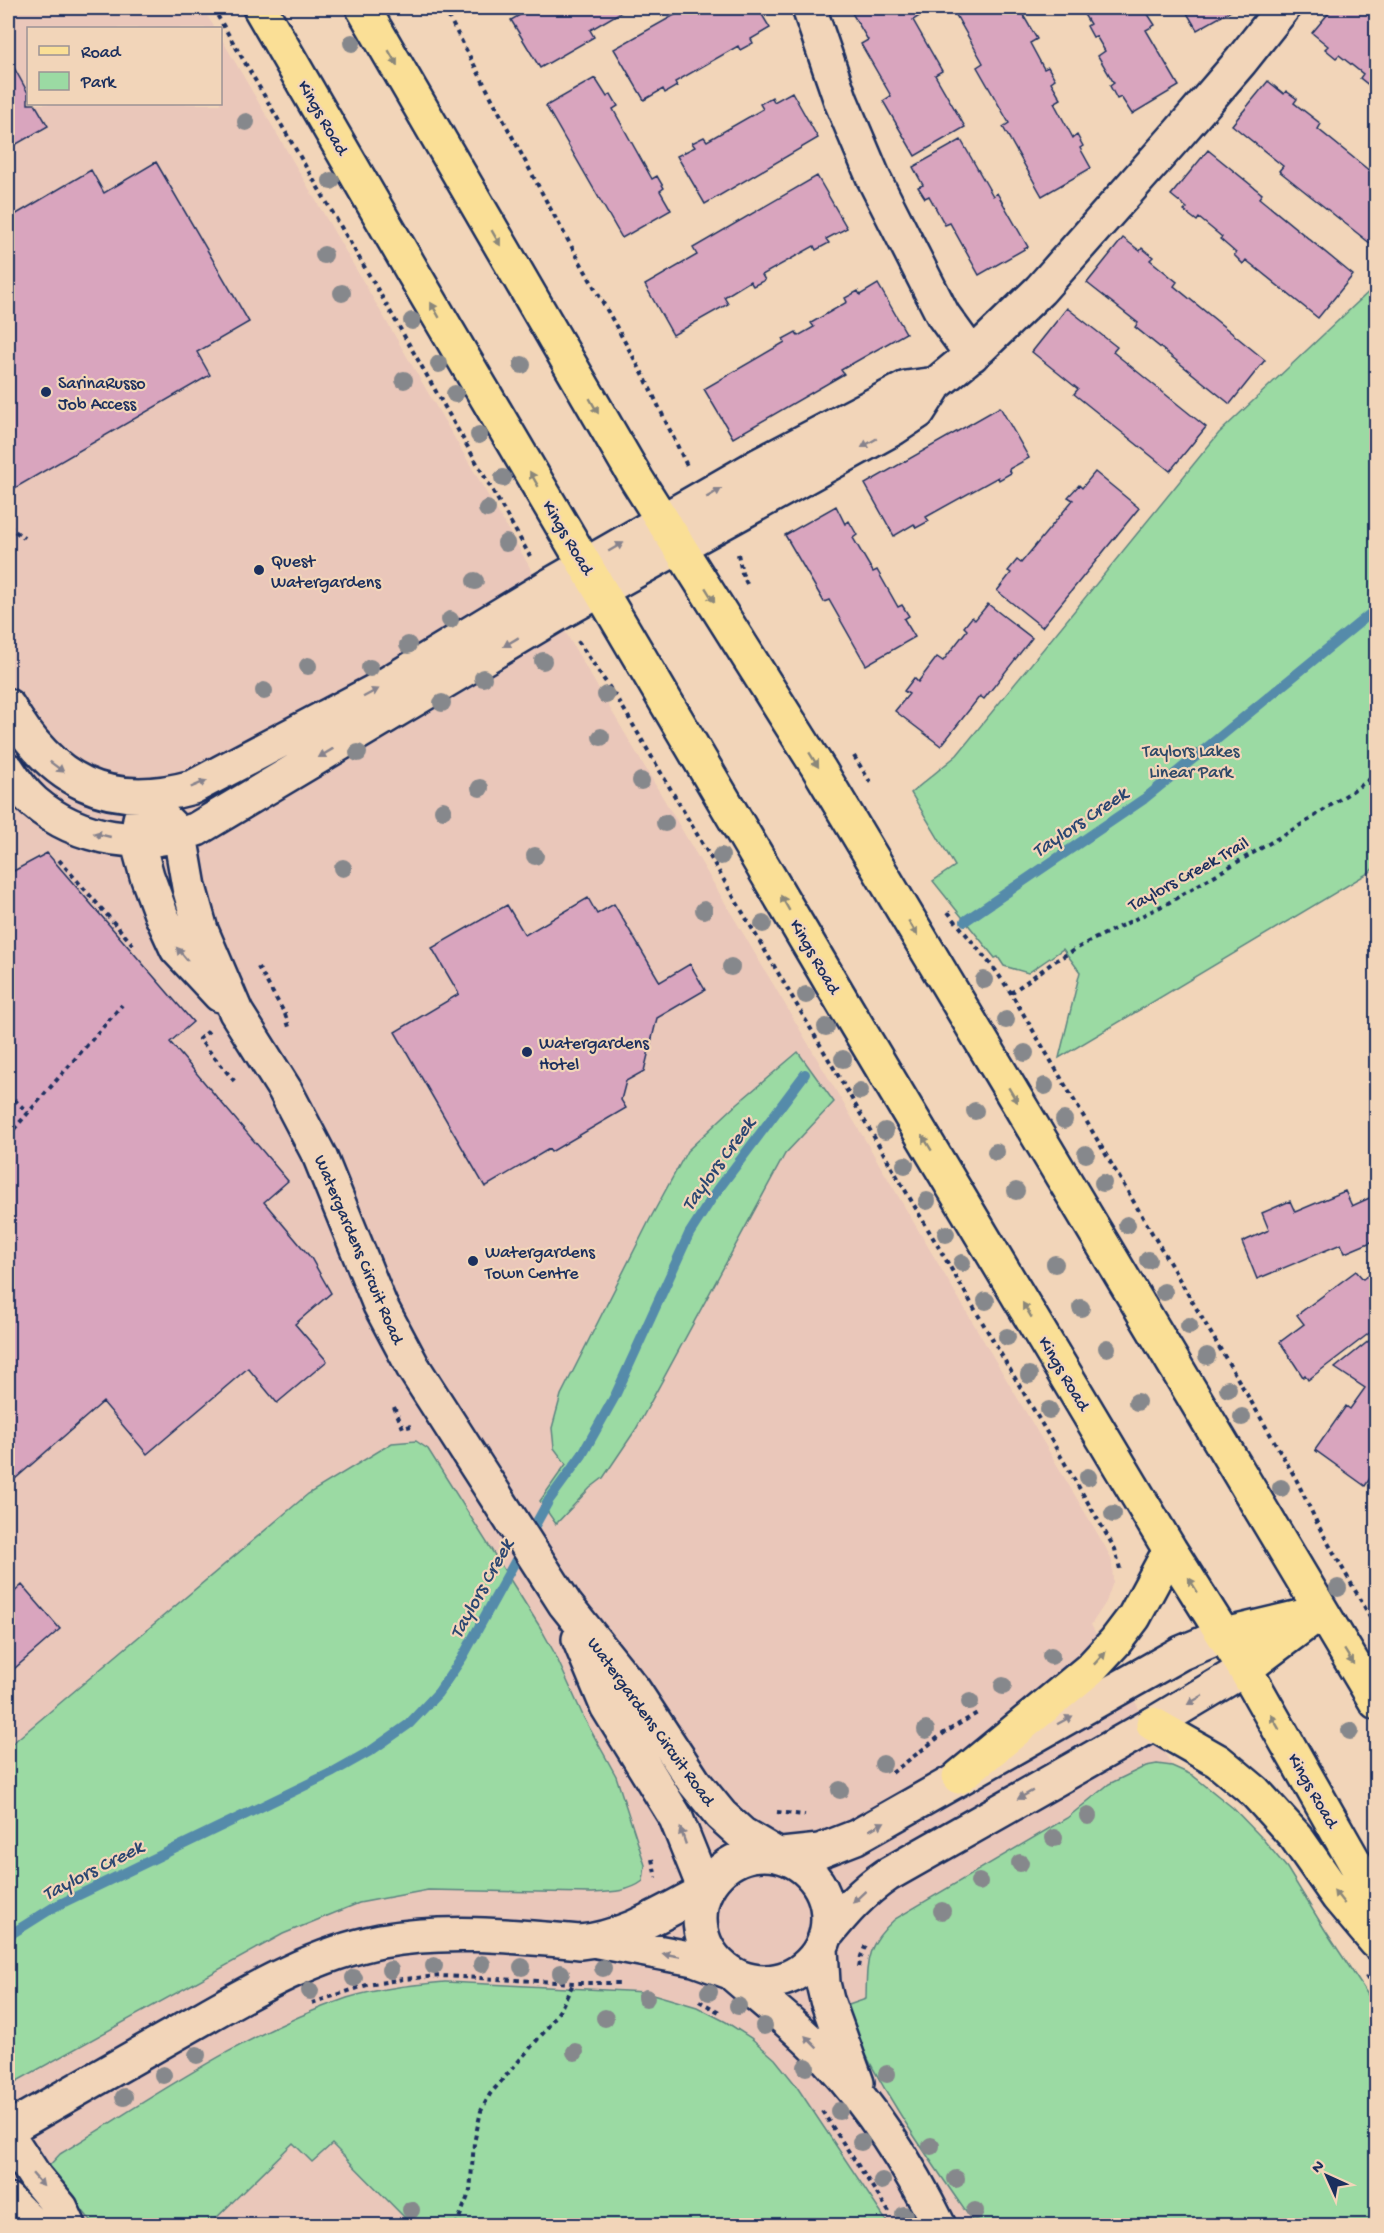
<svg xmlns="http://www.w3.org/2000/svg" width="1384" height="2233" font-family="'Gochi Hand',sans-serif">
<rect width="100%" height="100%" fill="#f2d5b9"/>
<filter id="ink" filterUnits="userSpaceOnUse"><feTurbulence type="fractalNoise" baseFrequency=".0167" numOctaves="2"/><feDisplacementMap in="SourceGraphic" scale="12" xChannelSelector="R" yChannelSelector="G"/><feConvolveMatrix kernelMatrix="1 2 1 2 8 2 1 2 1" color-interpolation-filters="sRGB"/></filter>
<g filter="url(#ink)">
<!-- built -->
<path fill="#eac7ba" d="M8,8H202L215,28H28V104H220L221,38L524,557L571,642L1106,1548L1112,1561L1113,1582L1106,1602L1091,1625L1172,1766L1192,1775L1233,1808L1261,1837L1287,1868L1325,1930L1376,2007V2225L8,2226Z"/>
<!-- green -->
<path fill="#9bdaa3" stroke="#5b8480" stroke-width="1.5" d="M1376,285V865L1370,872L1059,1058L1080,972L1063,949L1028,973L1004,966L998,957L995,958L933,881L955,866L911,793L957,755L1219,433Z
M798,1052L834,1102L785,1154L636,1429L603,1478L590,1488L556,1524L540,1501L566,1464L554,1448L552,1428L561,1395L650,1219L687,1151L738,1103Z
M416,1441L428,1449L540,1627L555,1654L584,1718L616,1776L645,1865L643,1881C627,1893 608,1892 589,1893L428,1890L359,1903L283,1934L8,2086V1747L308,1494L392,1443Z
M1157,1764L1172,1766L1192,1775L1233,1808L1261,1837L1287,1868L1325,1930L1376,2007V2225H975C927,2156 876,2085 843,2007L866,1999C867,1961 865,1946 895,1919L1067,1818L1109,1784L1146,1766Z
M446,1982L646,1992L697,2007L726,2022L751,2038L775,2059L795,2084L889,2225H412L332,2144L312,2162L293,2143L209,2225H94L56,2177L47,2168L60,2154C152,2098 244,2033 347,1998C379,1988 413,1985 446,1982Z"/>
<g fill="none" stroke-linecap="round" stroke-linejoin="round">
<!-- stream -->
<path stroke="#558baa" stroke-width="10" d="M965,921L1144,799L1376,609
M8,1936L54,1907L333,1772L372,1750L409,1724L438,1693L462,1658L549,1500L582,1455L615,1396L689,1234L714,1195L805,1074"/>
</g>
<!-- building -->
<path fill="#d9a5be" stroke="#1b2f5e" stroke-width="1.5" d="M532,8H628L590,30L594,37L540,68L511,20Z
M687,8H758L770,28L751,39L753,43L740,50L738,46L675,82L677,86L665,93L663,89L644,100L614,49Z
M849,8H917L921,15L913,20L942,71L935,75L965,127L915,156L883,101L891,96L861,44L868,40Z
M952,8H1019L1037,39L1030,43L1044,69L1048,67L1055,79L1051,82L1061,99L1054,103L1073,138L1077,135L1083,146L1080,148L1091,168L1042,196L1003,127L1009,123L977,67L983,63Z
M1080,8H1144L1155,25L1146,30L1179,86L1132,114L1121,97L1117,99L1110,86L1114,83L1098,56L1105,51L1096,36L1093,37L1087,26L1090,24Z
M1184,8H1236L1197,30Z
M1333,8H1370L1376,13V98L1372,95L1376,91L1360,78L1363,74L1339,55L1336,58L1325,49L1328,46L1312,33Z
M12,64L28,93V104H35L48,126L8,149V66Z
M595,78L607,97L611,94L618,106L613,109L652,179L657,176L664,188L660,191L671,210L622,238L546,106Z
M1268,81L1284,94L1286,91L1297,99L1294,103L1321,124L1318,129L1376,176V248L1279,171L1283,166L1232,125Z
M792,92L818,138L705,204L677,156L695,147L692,143L704,137L707,141L763,109L760,104L772,97L774,102Z
M961,140L993,196L997,193L1028,247L979,275L950,223L945,225L929,196L925,198L918,187L923,185L913,167Z
M1208,150L1262,194L1259,198L1353,275L1318,318L1246,260L1243,264L1234,255L1236,253L1220,239L1222,237L1199,218L1197,221L1184,211L1187,208L1171,195Z
M156,162L249,322L197,352L210,375L8,492V219L91,170L104,193Z
M817,176L847,228L826,239L829,243L816,250L814,246L762,275L765,280L753,286L750,281L724,297L728,304L673,335L645,285L697,255L693,248Z
M1123,238L1140,251L1142,248L1153,257L1150,260L1177,282L1174,286L1265,360L1230,404L1135,327L1138,323L1087,283Z
M878,284L906,333L841,370L844,374L733,438L704,389L785,342L783,339L796,332L798,336L814,327L811,323L847,302L845,298L858,291L860,295Z
M1067,308L1117,347L1113,352L1206,427L1170,471L1074,394L1078,389L1032,352Z
M1000,407L1029,458L1009,469L1011,473L999,480L998,477L926,517L929,521L916,528L914,524L894,536L865,484Z
M1095,472L1139,508L1042,627L997,591L1011,573L1008,571L1017,560L1021,563L1073,500L1068,497L1079,485L1082,488Z
M836,506L845,524L849,521L857,535L853,538L873,572L877,570L898,607L902,605L909,616L904,619L915,637L866,665L829,600L824,602L785,535Z
M988,604L1032,638L984,699L980,696L941,746L895,711L909,694L904,691L914,678L918,682L937,657L943,661L967,630L964,627L972,617L975,620Z
M47,853L193,1022L170,1042L288,1181L264,1202L311,1258L331,1293L295,1324L327,1361L277,1403L248,1368L147,1454L103,1402L8,1485V874Z
M588,898L597,914L614,904L660,982L690,964L705,990L657,1018L644,1071L626,1081L621,1100L626,1108L551,1152L549,1149L485,1187L395,1032L459,994L432,948L507,905L525,935Z
M1345,1191L1352,1206L1376,1195V1240L1345,1253L1341,1244L1257,1279L1242,1242L1269,1230L1262,1213L1290,1201L1295,1212Z
M1376,1269V1328L1308,1380L1305,1375L1303,1377L1280,1342L1304,1324L1297,1315L1356,1271L1363,1279Z
M1370,1340L1376,1345V1469L1365,1486L1315,1450L1346,1406L1350,1409L1365,1388L1335,1368Z
M22,1585L60,1629L8,1674V1598Z"/>
<g fill="none" stroke-linecap="round" stroke-linejoin="round">
<!-- minor casing -->
<g stroke="#1b2f5e" stroke-width="38">
<path id="minor" d="M809,8L841,101L874,179L943,315L972,355
M8,706C51,781 107,811 193,787L375,691L547,587L761,464L906,388L936,384
M8,770C15,781 24,793 34,802C78,840 144,850 197,829L561,612L894,428L918,412L936,384L982,346L1040,290L1179,133L1241,61L1283,8
M142,797L180,835L189,887L201,930L236,1012L285,1090L320,1157L380,1305L413,1367L565,1604L633,1689L694,1782L721,1815L742,1834L774,1853
M140,819L137,840L147,876L161,914L177,949L220,995
M579,1639L607,1706L676,1818L705,1890
M700 1918a64 64 0 1 1 128 0a64 64 0 1 1-128 0Z
M782,1855L820,1851L856,1837L1181,1653L1224,1635
M826,1935C845,1911 862,1892 887,1875L1153,1724L1245,1669
M598,1941L694,1959L727,1971
M821,1949L823,1983L827,2000L857,2083
M735,1976C766,2003 799,2028 827,2059C872,2108 910,2166 939,2226
M8,2129C66,2096 124,2063 182,2030C244,1995 309,1955 381,1941C447,1929 514,1936 580,1942C625,1938 664,1911 704,1892
M8,2135L36,2178L61,2208L69,2226
M8,2200L34,2226"/>
</g>
<!-- major casing -->
<g stroke="#1b2f5e" stroke-width="38">
<path id="major" d="M260,8L414,274L842,1001L1170,1550L1245,1669L1376,1900
M363,8L637,480L819,769L1376,1702
M1224,1635L1321,1612
M1245,1669L1310,1620
M1153,1724L1218,1761L1255,1792L1296,1837L1338,1897L1376,1942
M959,1777L1090,1669L1115,1642L1134,1617L1170,1550"/>
</g>
<!-- path -->
<path stroke="#1b2f5e" stroke-width="4" stroke-dasharray="4.5 4.5" stroke-linecap="butt" d="M213,8L382,297L530,556
M444,8L550,208L645,378L688,468
M8,526L24,538
M738,554L742,573L747,584
M578,641L622,706L1115,1549L1120,1569
M854,756L872,785
M59,860L135,947
M948,912L996,971L1011,993L1269,1432L1296,1479L1319,1527L1376,1627
M258,967L285,1014L289,1027
M1011,993L1055,961L1088,942L1168,903L1200,884L1309,820L1376,775
M209,1031L199,1039L236,1083
M8,1093L28,1113
M8,1136L122,1005
M394,1407L403,1428L411,1426
M892,1773L944,1733L979,1712
M777,1812L805,1815
M652,1859L656,1878
M859,1967L861,1956L866,1945
M1366,1976L1376,1993
M699,2001L721,2013
M312,2003L367,1985L403,1979L441,1976L574,1983H619
M822,2111L891,2215
M456,2226L470,2191L474,2143L481,2111L490,2094L545,2031L560,2010L574,1982"/>
<!-- minor -->
<use href="#minor" stroke="#f2d5b9" stroke-width="33"/>
<!-- major -->
<use href="#major" stroke="#fadf96" stroke-width="33"/>
</g>
<!-- trees -->
<g fill="#86888c">
<circle cx="352" cy="43" r="9"/>
<circle cx="246" cy="122" r="9"/>
<circle cx="331" cy="181" r="9"/>
<circle cx="324" cy="255" r="9"/>
<circle cx="342" cy="293" r="9"/>
<circle cx="412" cy="321" r="9"/>
<circle cx="439" cy="364" r="9"/>
<circle cx="522" cy="365" r="9"/>
<circle cx="404" cy="380" r="9"/>
<circle cx="455" cy="394" r="9"/>
<circle cx="479" cy="435" r="9"/>
<circle cx="503" cy="478" r="9"/>
<circle cx="487" cy="509" r="9"/>
<circle cx="506" cy="543" r="9"/>
<circle cx="475" cy="581" r="9"/>
<circle cx="450" cy="620" r="9"/>
<circle cx="408" cy="645" r="9"/>
<circle cx="543" cy="661" r="9"/>
<circle cx="308" cy="666" r="9"/>
<circle cx="370" cy="668" r="9"/>
<circle cx="483" cy="678" r="9"/>
<circle cx="264" cy="691" r="9"/>
<circle cx="606" cy="695" r="9"/>
<circle cx="442" cy="703" r="9"/>
<circle cx="601" cy="737" r="9"/>
<circle cx="358" cy="753" r="9"/>
<circle cx="641" cy="781" r="9"/>
<circle cx="480" cy="788" r="9"/>
<circle cx="443" cy="810" r="9"/>
<circle cx="665" cy="823" r="9"/>
<circle cx="535" cy="856" r="9"/>
<circle cx="721" cy="856" r="9"/>
<circle cx="343" cy="868" r="9"/>
<circle cx="704" cy="910" r="9"/>
<circle cx="763" cy="924" r="9"/>
<circle cx="731" cy="967" r="9"/>
<circle cx="984" cy="980" r="9"/>
<circle cx="806" cy="995" r="9"/>
<circle cx="1006" cy="1020" r="9"/>
<circle cx="826" cy="1027" r="9"/>
<circle cx="1025" cy="1053" r="9"/>
<circle cx="843" cy="1059" r="9"/>
<circle cx="1045" cy="1086" r="9"/>
<circle cx="860" cy="1091" r="9"/>
<circle cx="975" cy="1111" r="9"/>
<circle cx="1064" cy="1120" r="9"/>
<circle cx="885" cy="1131" r="9"/>
<circle cx="996" cy="1152" r="9"/>
<circle cx="1086" cy="1154" r="9"/>
<circle cx="905" cy="1165" r="9"/>
<circle cx="1103" cy="1183" r="9"/>
<circle cx="1016" cy="1191" r="9"/>
<circle cx="927" cy="1201" r="9"/>
<circle cx="1127" cy="1225" r="9"/>
<circle cx="946" cy="1234" r="9"/>
<circle cx="1148" cy="1260" r="9"/>
<circle cx="962" cy="1263" r="9"/>
<circle cx="1055" cy="1264" r="9"/>
<circle cx="1164" cy="1292" r="9"/>
<circle cx="986" cy="1301" r="9"/>
<circle cx="1081" cy="1308" r="9"/>
<circle cx="1189" cy="1326" r="9"/>
<circle cx="1007" cy="1337" r="9"/>
<circle cx="1107" cy="1348" r="9"/>
<circle cx="1207" cy="1356" r="9"/>
<circle cx="1029" cy="1375" r="9"/>
<circle cx="1228" cy="1389" r="9"/>
<circle cx="1137" cy="1402" r="9"/>
<circle cx="1049" cy="1410" r="9"/>
<circle cx="1242" cy="1417" r="9"/>
<circle cx="1088" cy="1477" r="9"/>
<circle cx="1281" cy="1488" r="9"/>
<circle cx="1113" cy="1514" r="9"/>
<circle cx="1338" cy="1588" r="9"/>
<circle cx="1051" cy="1656" r="9"/>
<circle cx="1003" cy="1686" r="9"/>
<circle cx="970" cy="1702" r="9"/>
<circle cx="926" cy="1730" r="9"/>
<circle cx="1350" cy="1731" r="9"/>
<circle cx="883" cy="1764" r="9"/>
<circle cx="840" cy="1790" r="9"/>
<circle cx="1088" cy="1816" r="9"/>
<circle cx="1054" cy="1838" r="9"/>
<circle cx="1020" cy="1863" r="9"/>
<circle cx="979" cy="1882" r="9"/>
<circle cx="942" cy="1911" r="9"/>
<circle cx="482" cy="1964" r="9"/>
<circle cx="434" cy="1966" r="9"/>
<circle cx="522" cy="1967" r="9"/>
<circle cx="603" cy="1968" r="9"/>
<circle cx="390" cy="1970" r="9"/>
<circle cx="561" cy="1973" r="9"/>
<circle cx="354" cy="1978" r="9"/>
<circle cx="310" cy="1991" r="9"/>
<circle cx="709" cy="1992" r="9"/>
<circle cx="646" cy="1998" r="9"/>
<circle cx="738" cy="2006" r="9"/>
<circle cx="605" cy="2018" r="9"/>
<circle cx="764" cy="2026" r="9"/>
<circle cx="575" cy="2052" r="9"/>
<circle cx="197" cy="2055" r="9"/>
<circle cx="806" cy="2067" r="9"/>
<circle cx="887" cy="2074" r="9"/>
<circle cx="163" cy="2075" r="9"/>
<circle cx="124" cy="2097" r="9"/>
<circle cx="839" cy="2111" r="9"/>
<circle cx="861" cy="2142" r="9"/>
<circle cx="931" cy="2146" r="9"/>
<circle cx="956" cy="2179" r="9"/>
<circle cx="882" cy="2181" r="9"/>
<circle cx="411" cy="2210" r="9"/>
<circle cx="975" cy="2211" r="9"/>
<circle cx="904" cy="2215" r="9"/>
</g>
<!-- one-way arrows -->
<defs><path id="oneway-solid" d="M-6-.8H1V-3.2L6.5 0L1 3.2V.8H-6Z" transform="scale(1.5)"/></defs>
<g fill="#8a877a">
<use href="#oneway-solid" transform="translate(393 58) rotate(60)"/>
<use href="#oneway-solid" transform="translate(496 238) rotate(60)"/>
<use href="#oneway-solid" transform="translate(435 310) rotate(-120)"/>
<use href="#oneway-solid" transform="translate(594 406) rotate(60)"/>
<use href="#oneway-solid" transform="translate(534 479) rotate(-120)"/>
<use href="#oneway-solid" transform="translate(710 595) rotate(58)"/>
<use href="#oneway-solid" transform="translate(814 760) rotate(58)"/>
<use href="#oneway-solid" transform="translate(785 903) rotate(-120)"/>
<use href="#oneway-solid" transform="translate(913 928) rotate(59)"/>
<use href="#oneway-solid" transform="translate(1013 1095) rotate(59)"/>
<use href="#oneway-solid" transform="translate(927 1143) rotate(-121)"/>
<use href="#oneway-solid" transform="translate(1027 1310) rotate(-121)"/>
<use href="#oneway-solid" transform="translate(1193 1585) rotate(-122)"/>
<use href="#oneway-solid" transform="translate(1349 1657) rotate(58)"/>
<use href="#oneway-solid" transform="translate(1100 1658) rotate(-47)"/>
<use href="#oneway-solid" transform="translate(1275 1722) rotate(-120)"/>
<use href="#oneway-solid" transform="translate(1339 1897) rotate(-128)"/>
</g>
<g fill="#86828c">
<use href="#oneway-solid" transform="translate(869 443) rotate(150)"/>
<use href="#oneway-solid" transform="translate(714 493) rotate(-31)"/>
<use href="#oneway-solid" transform="translate(616 547) rotate(-30)"/>
<use href="#oneway-solid" transform="translate(511 642) rotate(149)"/>
<use href="#oneway-solid" transform="translate(371 693) rotate(-28)"/>
<use href="#oneway-solid" transform="translate(326 753) rotate(149)"/>
<use href="#oneway-solid" transform="translate(57 767) rotate(37)"/>
<use href="#oneway-solid" transform="translate(199 784) rotate(-23)"/>
<use href="#oneway-solid" transform="translate(102 835) rotate(-167)"/>
<use href="#oneway-solid" transform="translate(182 954) rotate(-130)"/>
<use href="#oneway-solid" transform="translate(1195 1700) rotate(150)"/>
<use href="#oneway-solid" transform="translate(1065 1720) rotate(-28)"/>
<use href="#oneway-solid" transform="translate(1025 1795) rotate(151)"/>
<use href="#oneway-solid" transform="translate(877 1826) rotate(-29)"/>
<use href="#oneway-solid" transform="translate(683 1836) rotate(-109)"/>
<use href="#oneway-solid" transform="translate(859 1897) rotate(137)"/>
<use href="#oneway-solid" transform="translate(671 1955) rotate(-170)"/>
<use href="#oneway-solid" transform="translate(811 2042) rotate(-135)"/>
<use href="#oneway-solid" transform="translate(38 2180) rotate(49)"/>
</g>
</g>
<!-- markers -->
<g fill="#1b2f5e" stroke="#f2d5b9" stroke-width="2">
<circle cx="46" cy="392" r="6"/>
<circle cx="259" cy="570" r="6"/>
<circle cx="527" cy="1052" r="6"/>
<circle cx="473" cy="1261" r="6"/>
</g>
<g text-anchor="middle" stroke-width="4.5" stroke-linejoin="round" paint-order="stroke">
<!-- street labels -->
<g font-size="18" fill="#1b2f5e" stroke="#f2d5b9">
<text transform="translate(324 117) rotate(60)" y="6">Kings Road</text>
<text transform="translate(569 537) rotate(59)" y="6">Kings Road</text>
<text transform="translate(1188 873) rotate(-29)" y="6">Taylors Creek Trail</text>
<text transform="translate(816 956) rotate(60)" y="6">Kings Road</text>
<text transform="translate(360 1249) rotate(67)" y="6">Watergardens Circuit Road</text>
<text transform="translate(1065 1373) rotate(59)" y="6">Kings Road</text>
<text transform="translate(652 1721) rotate(54)" y="6">Watergardens Circuit Road</text>
<text transform="translate(1314 1790) rotate(60)" y="6">Kings Road</text>
</g>
<!-- poi labels -->
<g font-size="18" fill="#1b2f5e" stroke="#f2d5b9" text-anchor="start">
<text x="58" y="388">SarinaRusso<tspan x="58" dy="21">Job Access</tspan></text>
<text x="271" y="566">Quest<tspan x="271" dy="21">Watergardens</tspan></text>
<text x="539" y="1048">Watergardens<tspan x="539" dy="21">Hotel</tspan></text>
<text x="485" y="1257">Watergardens<tspan x="485" dy="21">Town Centre</tspan></text>
</g>
<!-- park labels -->
<g font-size="18" fill="#2e4968" stroke="#f2d5b9">
<text x="1191" y="756">Taylors Lakes<tspan x="1191" dy="21">Linear Park</tspan></text>
</g>
<!-- water labels -->
<g font-size="20" font-style="italic" fill="#2a4671" stroke="#f2d5b9">
<text transform="translate(1079 821) rotate(-34)" y="7">Taylors Creek</text>
<text transform="translate(717 1163) rotate(-54)" y="7">Taylors Creek</text>
<text transform="translate(480 1588) rotate(-61)" y="7">Taylors Creek</text>
<text transform="translate(92 1869) rotate(-27)" y="7">Taylors Creek</text>
</g>
</g>
<!-- margin -->
<rect width="1384" height="2233" fill="none" stroke="#f2d5b9" stroke-width="30"/>
<rect x="15" y="15" width="1354" height="2203" fill="none" stroke="#1b2f5e" stroke-width="2" filter="url(#ink)"/>
<!-- legend -->
<rect x="27" y="27" width="195" height="78" fill="#f2d5b9" stroke="#9c9395" stroke-width="1.5"/>
<rect x="39" y="46" width="30" height="9" fill="#fadf96" stroke="#9c9395" stroke-width="1.5"/>
<text x="81" y="57" font-size="18" fill="#1b2f5e">Road</text>
<rect x="39" y="72" width="30" height="18" fill="#9bdaa3" stroke="#9c9395" stroke-width="1.5"/>
<text x="81" y="87" font-size="18" fill="#1b2f5e">Park</text>
<!-- north arrow -->
<g transform="translate(1327 2176) rotate(315)" stroke="#f2d5b9" stroke-width="4.5" paint-order="stroke">
<path d="M0-4.5L10 22L0 15L-10 22Z" fill="#1b2f5e"/>
<text y="-9" font-size="16" font-weight="bold" text-anchor="middle" fill="#1b2f5e">N</text>
</g>
</svg>
